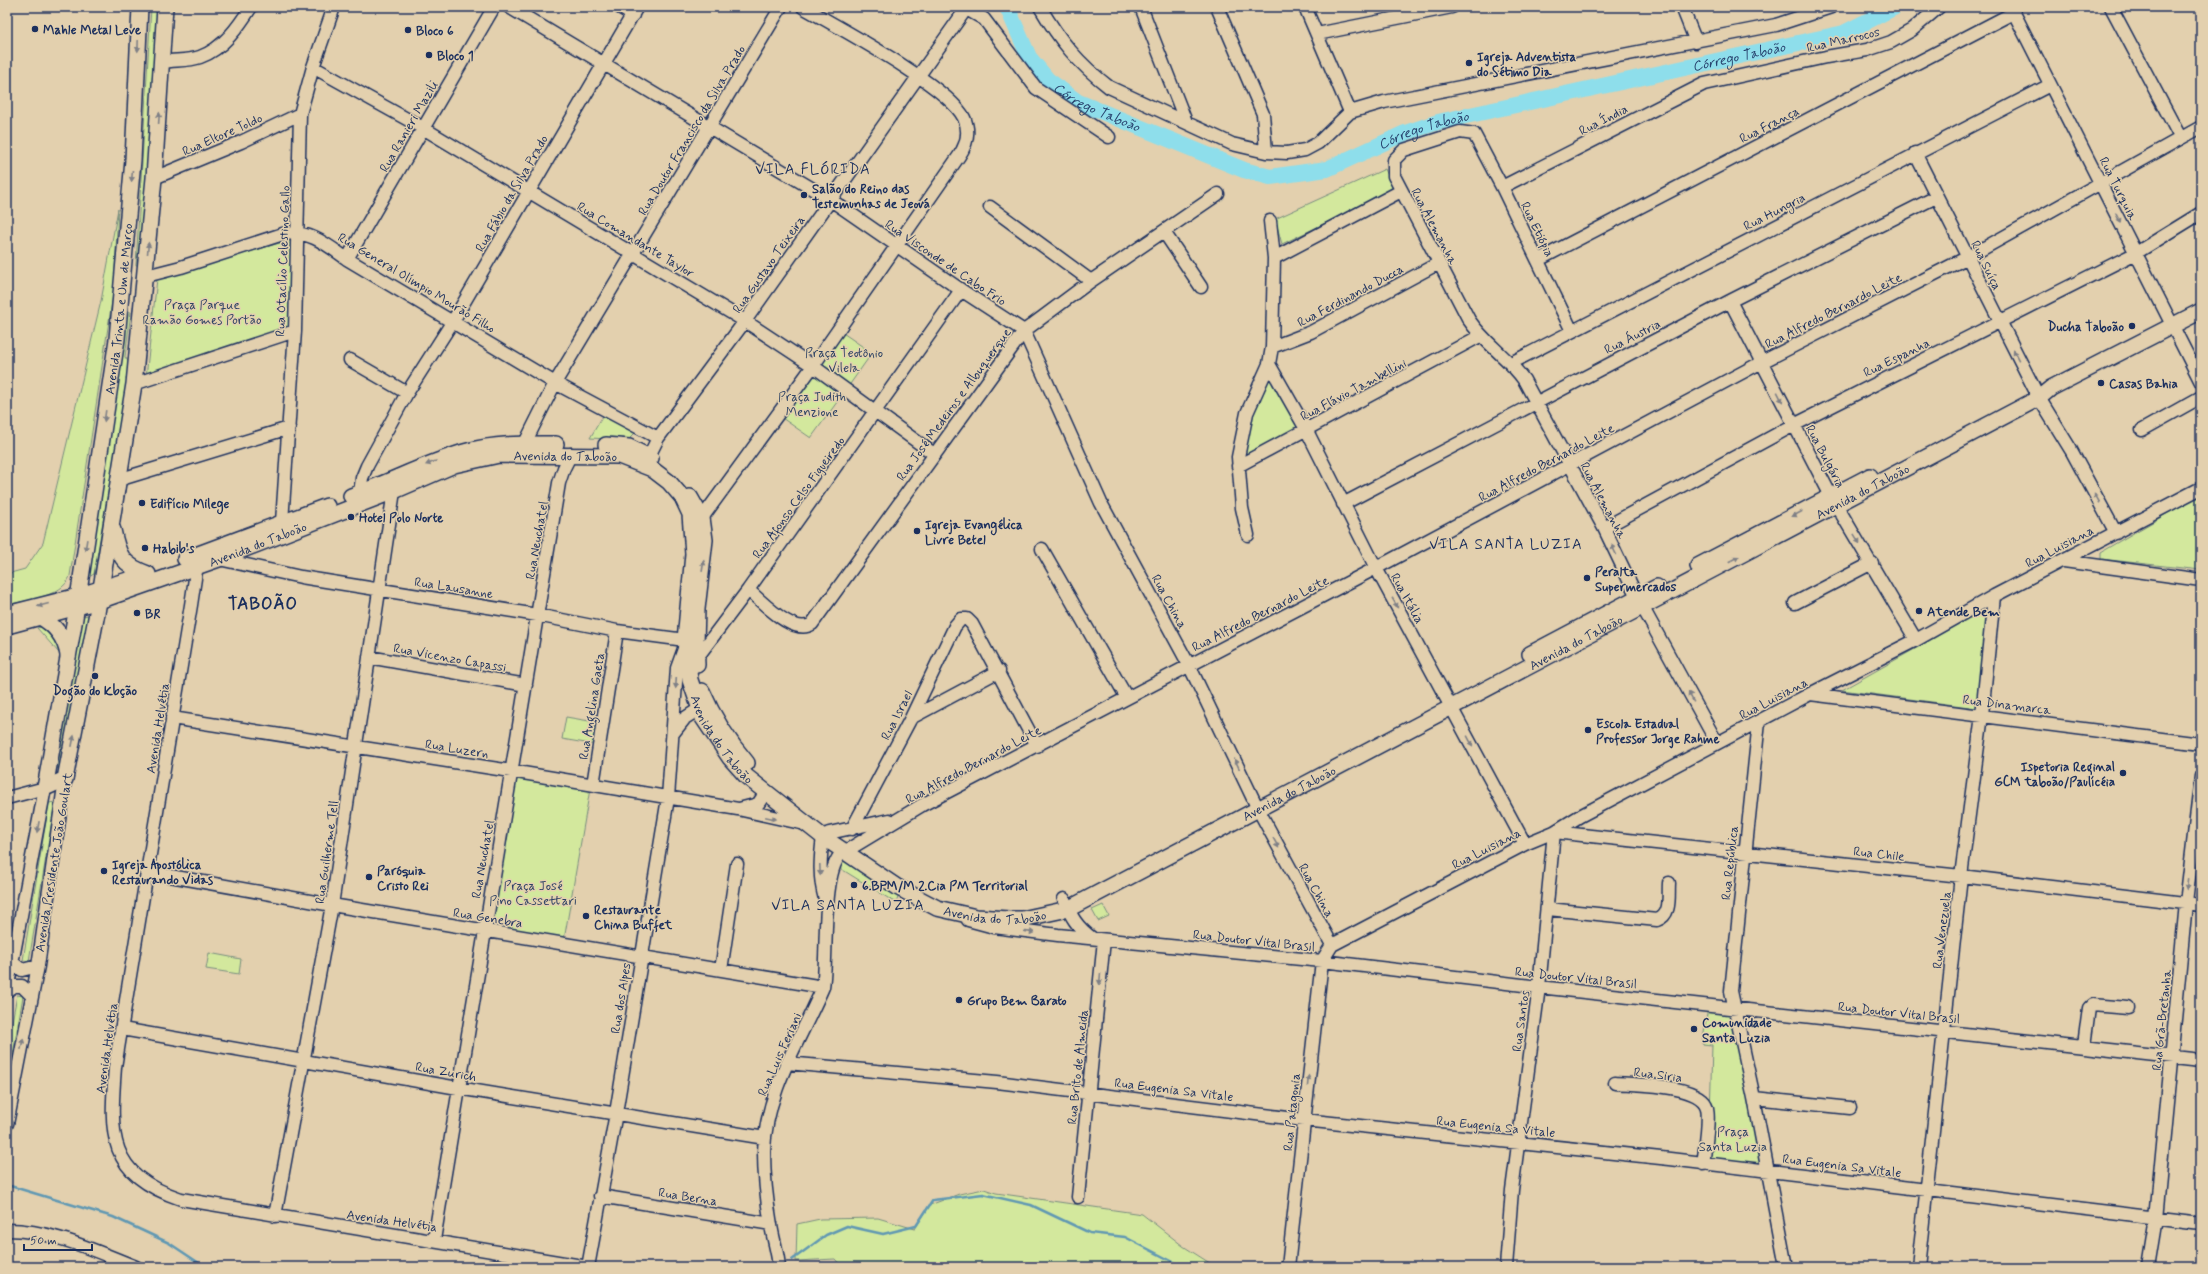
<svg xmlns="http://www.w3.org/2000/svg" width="2208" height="1274" font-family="Mynerve,sans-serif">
<rect width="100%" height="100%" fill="#e3d0ae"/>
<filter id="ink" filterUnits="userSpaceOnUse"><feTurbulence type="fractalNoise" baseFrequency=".025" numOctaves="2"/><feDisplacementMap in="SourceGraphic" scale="8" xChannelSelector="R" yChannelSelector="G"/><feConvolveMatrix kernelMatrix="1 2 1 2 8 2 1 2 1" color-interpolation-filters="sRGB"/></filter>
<g filter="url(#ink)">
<!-- green -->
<path fill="#d3e89d" stroke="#778c7e" d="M151,7H159L144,265H136Z
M1385,169L1394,190L1282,244L1275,219Z
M118,209L114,288L70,576C63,597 26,600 7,605V574L25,569L43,543L101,301Z
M293,239L289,329L146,377L157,279Z
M124,311L131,312L125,357L130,364L94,574L87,578Z
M840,331L872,353L848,387L816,365Z
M813,369L845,391L811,438L779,416Z
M1268,370L1300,430L1239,460L1242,439Z
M604,414L636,432L628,440L590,438Z
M2201,494V570L2101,559V552L2106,549Z
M1991,606L1977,708L1842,690Z
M90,615L65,769L56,768L81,616Z
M45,626L60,645L59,653L37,628Z
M566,717L601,723L597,745L562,739Z
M514,776L590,789L564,940L488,927Z
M55,802L29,961L23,960L49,803Z
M847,855L900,892L896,903L838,867Z
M1103,905L1109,916L1098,921L1092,910Z
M209,953L241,959L239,974L206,969Z
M17,995L23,996L7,1089V1049Z
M1708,1008L1732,1010L1764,1167L1706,1161L1710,1118L1712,1045L1702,1044Z
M984,1189L996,1193L1142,1214L1183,1246L1216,1267H842L835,1259L796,1261L797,1224L820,1219L878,1218L915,1229L930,1205L959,1194Z"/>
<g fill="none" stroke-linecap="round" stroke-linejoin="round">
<!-- stream -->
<path stroke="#6098b3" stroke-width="2.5" d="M7,1185L113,1217L169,1243L205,1267
M792,1260L826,1235L847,1226L883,1234L916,1226L933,1200L983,1194L1031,1205L1090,1233L1125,1237L1183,1267"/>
<!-- river -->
<path stroke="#8edeeb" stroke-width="16" id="s1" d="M1007,7L1029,57L1048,80L1078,102L1244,170L1270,177L1327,169L1405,133L1438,122L1844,33L1895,7"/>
<!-- minor casing -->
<g stroke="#1b2f5e" stroke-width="15">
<path id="minor" d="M509,7L831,200L961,290L1024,331L1101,503L1189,665L1258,809L1332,945
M619,7L633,15
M963,7L984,19L1036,88L1109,137
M1040,7C1060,41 1078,63 1109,87L1232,144L1266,152L1287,153L1305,150L1318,143L1350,112L1384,102L1776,25L1831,7
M1141,7L1186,122
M1217,7L1263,114L1266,152
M1305,7L1350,112
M1682,7L1696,42
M2011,7L2201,382
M2111,7L2180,137
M1317,34L1452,7
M163,62C175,60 189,61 200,57C223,49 239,26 251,7
M313,67L423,128L745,321L813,366L934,454
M1915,153L2039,398L2071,450L2116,533
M154,178L241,142L300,114
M1502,187L1704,84L1826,57L1867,50L1891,42L1912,30L1939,7
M990,207L1091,281
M1164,232L1201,287
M1274,258L1401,191
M347,259L494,7
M1538,260L2013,13
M146,276L181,267L283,234C310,230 326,244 347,259L555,383L658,438
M1730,301L1831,496L1916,640
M1572,331L1502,187L1474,134L1460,132L1404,150L1394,160V176L1469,320C1485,344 1508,357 1524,380L1604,528L1637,597L1717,743
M1272,347L1311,332L1439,263
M350,360L407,393
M1511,363L2050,85
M1269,364L1306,429L1376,568L1525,844
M134,384L295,331
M2142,430L2201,397
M521,451L555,383L781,7
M649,456L658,438L745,321L966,9
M1238,466L1480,336
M118,480L289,428
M360,493L362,478L367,466L407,393L453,321L637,7
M1343,504L1730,301L1936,197
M702,518L813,366L959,156C967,144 970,131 964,118C949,86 837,27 803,7
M282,522L295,331L300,114L313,67L334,7
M1604,528L1794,425L2136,253L2201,213
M1248,535L1242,508L1238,457L1247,413L1269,364L1272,347L1274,258L1270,221
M1042,549L1127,698
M219,559L301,577L537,615L617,631L685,640
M196,561L197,565L191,605L115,1067C110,1135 107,1174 181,1199L588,1267
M2064,561L2201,580
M748,590C763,602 793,636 812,624L1024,331L1091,281L1218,194
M1795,603L1872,563
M369,657L526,685
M696,659L748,590L961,290
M1810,694L2201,744
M172,718L511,771L738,809L805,824
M911,718L999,671
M1759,721L1731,991L1754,1098L1786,1267
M674,732L685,718L699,709
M593,785L617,631
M7,798L45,788L7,990
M739,809L758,804L766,792
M852,829L911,718L955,626L961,619H967L972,624L1037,746
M148,872L332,905L823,987
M825,899C819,878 820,859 823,837L829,833L889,820
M1064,899C1071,917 1077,927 1092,938
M1548,909L1657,920C1672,915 1668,896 1669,883
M968,920L994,927L1058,935L1322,961L1539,987L2201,1060
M12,962L22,970L38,966
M721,970L737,864
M7,991L14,986H22L31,995
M122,1029L458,1088L765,1138
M2084,1046L2089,1008L2092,1005L2128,1008
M787,1063L997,1082L1304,1120L1670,1159L2201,1223
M1615,1083C1635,1085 1701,1084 1707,1108C1710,1122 1705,1148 1703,1164
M1754,1098L1850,1108
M7,1124L38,966L65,779
M600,1196L771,1224
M1078,1197L1104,940
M275,1216L332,905L394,491
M7,1230C52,1230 95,1251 136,1267
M434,1240L559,483L564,468L571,454
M588,1267L616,1113L668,798L677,668L685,646
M779,1267C778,1253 773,1239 771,1225C767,1202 764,1176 764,1152C765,1092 800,1041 823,987C828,957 821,874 841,854L922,805L1376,568L1762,362L1968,257L2201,127
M1288,1267L1322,961L1332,945L1525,844L1554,832L1580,816L1810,694L1916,640L1994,596L2201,488
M1506,1267L1512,1190L1539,987L1554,832L1961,876L2201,905
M1918,1267L1961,876L1982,715L1994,596
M2148,1267L2156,1218L2186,903L2201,776"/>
</g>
<!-- major casing -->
<g stroke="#1b2f5e" stroke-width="18">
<g id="major">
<path d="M606,445L629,447L651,458"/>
<path d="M351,496C391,482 427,462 468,451C497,443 527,444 556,444"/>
<path d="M690,497L702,518L705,540L697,609L696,642L697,665"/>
<path d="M113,530C118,555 122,565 148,574"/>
<path d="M185,559L327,506"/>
<path d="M1698,566L1870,476"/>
<path d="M7,614L78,596L134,578"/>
<path d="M40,617C55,625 65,638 68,655"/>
<path id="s2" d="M7,626L99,601L219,559L394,491L454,465L499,455L619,456L652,469L669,482L682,497L690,514L693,554L685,640L690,680L703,718L730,758L747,777L823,837L897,887L937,908L976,917L1009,919H1022L1068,909L2039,398L2051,388L2201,311"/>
<path d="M1530,654L1657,587"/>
<path d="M702,691C713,717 729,742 747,763"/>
<path d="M45,788L65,779L97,613L134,384L154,178L165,7"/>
<path id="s3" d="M45,788L75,618L117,339L133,160L140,7"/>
</g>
</g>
<!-- minor -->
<use href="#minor" stroke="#e3d0ae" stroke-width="12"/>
<!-- major -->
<use href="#major" stroke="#e3d0ae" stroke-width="15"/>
</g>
<!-- one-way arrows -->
<defs><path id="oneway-solid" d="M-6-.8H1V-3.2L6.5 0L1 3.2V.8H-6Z"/></defs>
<g fill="#7f8086">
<use href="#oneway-solid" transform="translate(138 46) rotate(92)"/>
<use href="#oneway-solid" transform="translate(159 118) rotate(-86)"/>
<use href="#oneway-solid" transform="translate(132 176) rotate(95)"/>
<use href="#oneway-solid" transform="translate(2118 218) rotate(63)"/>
<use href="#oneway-solid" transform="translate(148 248) rotate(-85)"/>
<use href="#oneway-solid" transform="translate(2016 355) rotate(-117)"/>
<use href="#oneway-solid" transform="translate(1780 397) rotate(63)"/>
<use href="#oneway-solid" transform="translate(105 416) rotate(98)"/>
<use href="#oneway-solid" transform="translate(431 463) rotate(159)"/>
<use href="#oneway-solid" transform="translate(2097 498) rotate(-119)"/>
<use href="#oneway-solid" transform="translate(1797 514) rotate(152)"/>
<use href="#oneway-solid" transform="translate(1857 539) rotate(59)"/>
<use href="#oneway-solid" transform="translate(86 545) rotate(99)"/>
<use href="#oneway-solid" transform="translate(1614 550) rotate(-116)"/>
<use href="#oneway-solid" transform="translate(1734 559) rotate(-27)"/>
<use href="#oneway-solid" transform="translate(703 566) rotate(-81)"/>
<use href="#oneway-solid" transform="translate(1395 603) rotate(61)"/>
<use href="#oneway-solid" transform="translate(43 605) rotate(165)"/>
<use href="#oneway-solid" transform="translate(676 683) rotate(93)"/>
<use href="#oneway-solid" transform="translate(1691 697) rotate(-118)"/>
<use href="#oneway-solid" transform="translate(73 741) rotate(-79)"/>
<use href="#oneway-solid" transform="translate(1470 741) rotate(62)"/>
<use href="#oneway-solid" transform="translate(1237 764) rotate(-115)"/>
<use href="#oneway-solid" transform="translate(771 818) rotate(12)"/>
<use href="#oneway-solid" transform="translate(38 827) rotate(101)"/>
<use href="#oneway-solid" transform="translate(1276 843) rotate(61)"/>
<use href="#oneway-solid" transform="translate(820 870) rotate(88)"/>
<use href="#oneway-solid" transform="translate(2188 884) rotate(97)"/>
<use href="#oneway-solid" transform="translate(1029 932) rotate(7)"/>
<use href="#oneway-solid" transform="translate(1100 979) rotate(95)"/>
<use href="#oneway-solid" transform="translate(22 1044) rotate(-79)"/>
<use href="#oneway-solid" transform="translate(1308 1081) rotate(-84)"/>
</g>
</g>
<!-- markers -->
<g fill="#1b2f5e" stroke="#e3d0ae" stroke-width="1.5">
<circle cx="35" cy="29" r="4"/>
<circle cx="408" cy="30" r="4"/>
<circle cx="429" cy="55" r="4"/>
<circle cx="1469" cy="63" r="4"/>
<circle cx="804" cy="195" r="4"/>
<circle cx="2132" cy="326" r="4"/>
<circle cx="2101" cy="383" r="4"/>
<circle cx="142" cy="503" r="4"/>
<circle cx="351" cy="517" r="4"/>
<circle cx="917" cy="531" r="4"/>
<circle cx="145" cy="548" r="4"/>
<circle cx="1587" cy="578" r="4"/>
<circle cx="1919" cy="611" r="4"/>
<circle cx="137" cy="613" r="4"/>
<circle cx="95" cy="676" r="4"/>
<circle cx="1588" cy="730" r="4"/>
<circle cx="2123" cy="773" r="4"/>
<circle cx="104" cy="871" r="4"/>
<circle cx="369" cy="877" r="4"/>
<circle cx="854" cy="885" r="4"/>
<circle cx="586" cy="916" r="4"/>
<circle cx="959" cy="1000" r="4"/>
<circle cx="1694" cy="1029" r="4"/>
</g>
<g text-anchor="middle" stroke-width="3" stroke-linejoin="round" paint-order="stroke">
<!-- poi labels -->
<g font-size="13" font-weight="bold" fill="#1b2f5e" stroke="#e3d0ae" text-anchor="start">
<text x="43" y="34">Mahle Metal Leve</text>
<text x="416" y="35">Bloco 6</text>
<text x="437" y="60">Bloco 1</text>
<text x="1477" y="61">Igreja Adventista<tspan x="1477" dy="15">do Sétimo Dia</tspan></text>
<text x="812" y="193">Salão do Reino das<tspan x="812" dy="15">Testemunhas de Jeová</tspan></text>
<text x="2124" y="331" text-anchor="end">Ducha Taboão</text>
<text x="2109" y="388">Casas Bahia</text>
<text x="150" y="508">Edifício Milege</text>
<text x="359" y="522">Hotel Polo Norte</text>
<text x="925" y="529">Igreja Evangélica<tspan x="925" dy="15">Livre Betel</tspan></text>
<text x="153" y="553">Habib's</text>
<text x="1595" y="576">Peralta<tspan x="1595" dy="15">Supermercados</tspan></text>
<text x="1927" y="616">Atende Bem</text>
<text x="145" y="618">BR</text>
<text x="95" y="695" text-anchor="middle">Dogão do Kbção</text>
<text x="1596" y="728">Escola Estadual<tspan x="1596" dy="15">Professor Jorge Rahme</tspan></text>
<text x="2115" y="771" text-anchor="end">Ispetoria Reginal<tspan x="2115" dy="15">GCM taboão/Paulícéia</tspan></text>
<text x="112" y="869">Igreja Apostólica<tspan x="112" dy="15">Restaurando Vidas</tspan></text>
<text x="377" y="875">Paróquia<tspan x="377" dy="15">Cristo Rei</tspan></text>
<text x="862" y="890">6.BPM/M 2.Cia PM Territorial</text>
<text x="594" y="914">Restaurante<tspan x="594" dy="15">China Buffet</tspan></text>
<text x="967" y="1005">Grupo Bem Barato</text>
<text x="1702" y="1027">Comunidade<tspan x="1702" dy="15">Santa Luzia</tspan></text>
</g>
<!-- street labels -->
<g font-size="13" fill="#1b2f5e" stroke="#e3d0ae">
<text transform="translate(1843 39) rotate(-13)" y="5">Rua Marrocos</text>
<text transform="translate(1603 119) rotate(-27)" y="5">Rua Índia</text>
<text transform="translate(1769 124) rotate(-27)" y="5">Rua França</text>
<text transform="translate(408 126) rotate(-60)" y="5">Rua Ranieri Mazili</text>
<text transform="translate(691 130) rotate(-59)" y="5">Rua Doutor Francisco da Silva Prado</text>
<text transform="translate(222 134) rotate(-24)" y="5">Rua Eltore Toldo</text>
<text transform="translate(2119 188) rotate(63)" y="5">Rua Turquia</text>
<text transform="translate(511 193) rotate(-60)" y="5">Rua Fábio da Silva Prado</text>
<text transform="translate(1774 211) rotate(-27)" y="5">Rua Hungria</text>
<text transform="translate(1435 226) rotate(62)" y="5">Rua Alemanha</text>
<text transform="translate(1538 229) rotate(64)" y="5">Rua Etiópia</text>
<text transform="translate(636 239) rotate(31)" y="5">Rua Comandante Taylor</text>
<text transform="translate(282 261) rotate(-88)" y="5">Rua Otacílio Celestino Gallo</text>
<text transform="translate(946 262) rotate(34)" y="5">Rua Visconde de Cabo Frio</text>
<text transform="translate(768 264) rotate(-55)" y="5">Rua Gustavo Teixeira</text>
<text transform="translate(1987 265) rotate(64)" y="5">Rua Suíça</text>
<text transform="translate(417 282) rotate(31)" y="5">Rua General Olímpio Mourão Filho</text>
<text transform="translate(1350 295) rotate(-28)" y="5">Rua Ferdinando Ducca</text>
<text dy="5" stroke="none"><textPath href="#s3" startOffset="485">Avenida Trinta e Um de Março</textPath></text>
<text transform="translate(1833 310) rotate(-27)" y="5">Rua Alfredo Bernardo Leite</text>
<text transform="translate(1632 336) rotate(-27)" y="5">Rua Áustria</text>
<text transform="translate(1896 357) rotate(-26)" y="5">Rua Espanha</text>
<text transform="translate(1353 389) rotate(-28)" y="5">Rua Flávio Tambellini</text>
<text transform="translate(953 404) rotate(-54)" y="5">Rua José Medeiros e Albuquerque</text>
<text dy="5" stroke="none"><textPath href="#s2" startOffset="588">Avenida do Taboão</textPath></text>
<text transform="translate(1826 456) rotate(62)" y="5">Rua Bulgária</text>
<text transform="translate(1546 462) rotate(-28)" y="5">Rua Alfredo Bernardo Leite</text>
<text dy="5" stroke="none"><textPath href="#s2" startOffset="2280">Avenida do Taboão</textPath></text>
<text transform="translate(798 497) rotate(-54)" y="5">Rua Afonso Celso Figueiredo</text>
<text transform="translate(1604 500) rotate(62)" y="5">Rua Alemanha</text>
<text transform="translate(536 540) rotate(-80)" y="5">Rua Neuchatel</text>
<text dy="5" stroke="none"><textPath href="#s2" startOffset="264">Avenida do Taboão</textPath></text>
<text transform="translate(2059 546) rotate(-28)" y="5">Rua Luisiana</text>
<text transform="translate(454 587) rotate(9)" y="5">Rua Lausanne</text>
<text transform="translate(1408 598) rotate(61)" y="5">Rua Itália</text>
<text transform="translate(1170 601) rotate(61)" y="5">Rua China</text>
<text transform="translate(1260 613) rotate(-27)" y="5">Rua Alfredo Bernardo Leite</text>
<text dy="5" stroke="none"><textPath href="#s2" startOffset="1956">Avenida do Taboão</textPath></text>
<text transform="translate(450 657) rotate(10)" y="5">Rua Vicenzo Capassi</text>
<text transform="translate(1773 698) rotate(-28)" y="5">Rua Luisiana</text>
<text transform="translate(2007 704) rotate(7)" y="5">Rua Dinamarca</text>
<text transform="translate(591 706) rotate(-81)" y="5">Rua Angelina Gaeta</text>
<text transform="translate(896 715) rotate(-63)" y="5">Rua Israel</text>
<text transform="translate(157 728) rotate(-81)" y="5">Avenida Helvétia</text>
<text dy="5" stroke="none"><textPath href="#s2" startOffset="972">Avenida do Taboão</textPath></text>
<text transform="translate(457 748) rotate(9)" y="5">Rua Luzern</text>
<text transform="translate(973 764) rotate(-28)" y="5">Rua Alfredo Bernardo Leite</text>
<text dy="5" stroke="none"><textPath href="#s2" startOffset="1632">Avenida do Taboão</textPath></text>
<text transform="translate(1486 848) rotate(-27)" y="5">Rua Luisiana</text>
<text transform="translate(326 852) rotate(-82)" y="5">Rua Guilherme Tell</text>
<text transform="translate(1879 853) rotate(6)" y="5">Rua Chile</text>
<text transform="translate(482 859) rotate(-80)" y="5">Rua Neuchatel</text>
<text transform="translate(53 862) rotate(-81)" y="5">Avenida Presidente João Goulart</text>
<text transform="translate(1729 863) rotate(-84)" y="5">Rua República</text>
<text transform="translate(1317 890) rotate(61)" y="5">Rua China</text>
<text dy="5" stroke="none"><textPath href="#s2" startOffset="1308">Avenida do Taboão</textPath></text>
<text transform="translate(488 917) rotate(9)" y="5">Rua Genebra</text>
<text transform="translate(1941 930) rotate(-83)" y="5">Rua Venezuela</text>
<text transform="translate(1254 940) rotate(6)" y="5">Rua Doutor Vital Brasil</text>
<text transform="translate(1576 977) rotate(6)" y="5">Rua Doutor Vital Brasil</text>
<text transform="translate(620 998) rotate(-81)" y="5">Rua dos Alpes</text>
<text transform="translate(1899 1012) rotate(6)" y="5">Rua Doutor Vital Brasil</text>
<text transform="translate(2161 1020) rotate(-84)" y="5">Rua Grã-Bretanha</text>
<text transform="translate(1520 1021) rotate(-82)" y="5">Rua Santos</text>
<text transform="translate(106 1048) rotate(-82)" y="5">Avenida Helvétia</text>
<text transform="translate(779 1054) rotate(-66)" y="5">Rua Luis Feriani</text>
<text transform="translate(1077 1067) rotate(-84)" y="5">Rua Brito de Almeida</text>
<text transform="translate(446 1071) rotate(10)" y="5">Rua Zurich</text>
<text transform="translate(1658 1074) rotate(7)" y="5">Rua Siria</text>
<text transform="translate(1174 1089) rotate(7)" y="5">Rua Eugenia Sa Vitale</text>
<text transform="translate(1291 1112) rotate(-84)" y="5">Rua Patagonia</text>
<text transform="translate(1496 1126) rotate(6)" y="5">Rua Eugenia Sa Vitale</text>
<text transform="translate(1842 1165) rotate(7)" y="5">Rua Eugenia Sa Vitale</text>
<text transform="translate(688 1196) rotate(9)" y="5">Rua Berna</text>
<text transform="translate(392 1220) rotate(8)" y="5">Avenida Helvétia</text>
</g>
<!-- park labels -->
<g font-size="13" fill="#2d4264" stroke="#e3d0ae">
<text x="202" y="309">Praça Parque<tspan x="202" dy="15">Ramão Gomes Portão</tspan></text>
<text x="844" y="357">Praça Teotônio<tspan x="844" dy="15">Vilela</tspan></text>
<text x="812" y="401">Praça Judith<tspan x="812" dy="15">Menzione</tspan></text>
<text x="533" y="890">Praça José<tspan x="533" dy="15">Pino Cassettari</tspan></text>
<text x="1733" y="1136">Praça<tspan x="1733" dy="15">Santa Luzia</tspan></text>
</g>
<!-- water labels -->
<g font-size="14" font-style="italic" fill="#26406c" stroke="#e3d0ae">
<text dy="5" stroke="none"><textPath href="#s1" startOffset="814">Córrego Taboão</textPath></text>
<text dy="5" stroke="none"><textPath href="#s1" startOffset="141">Córrego Taboão</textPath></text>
<text dy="5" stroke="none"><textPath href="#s1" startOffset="490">Córrego Taboão</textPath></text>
</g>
<!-- quarter labels -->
<g font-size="15" letter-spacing="1" fill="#1b2f5e" stroke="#e3d0ae">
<text x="813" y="174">VILA FLÓRIDA</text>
<text x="1506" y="549">VILA SANTA LUZIA</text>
<text x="848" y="910">VILA SANTA LUZIA</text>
</g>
<!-- district labels -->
<g font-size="17" font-weight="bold" letter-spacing="1" fill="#1b2f5e" stroke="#e3d0ae">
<text x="263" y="609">TABOÃO</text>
</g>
</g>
<!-- margin -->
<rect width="2208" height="1274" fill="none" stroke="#e3d0ae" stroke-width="24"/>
<rect x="12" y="12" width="2184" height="1250" fill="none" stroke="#1b2f5e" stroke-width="1.5" filter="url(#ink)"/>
<!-- scale -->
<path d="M24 1244v6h68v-6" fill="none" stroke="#1b2f5e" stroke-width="2"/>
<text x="30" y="1244" font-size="12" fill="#1b2f5e" stroke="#e3d0ae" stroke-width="3" paint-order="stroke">50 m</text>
</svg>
